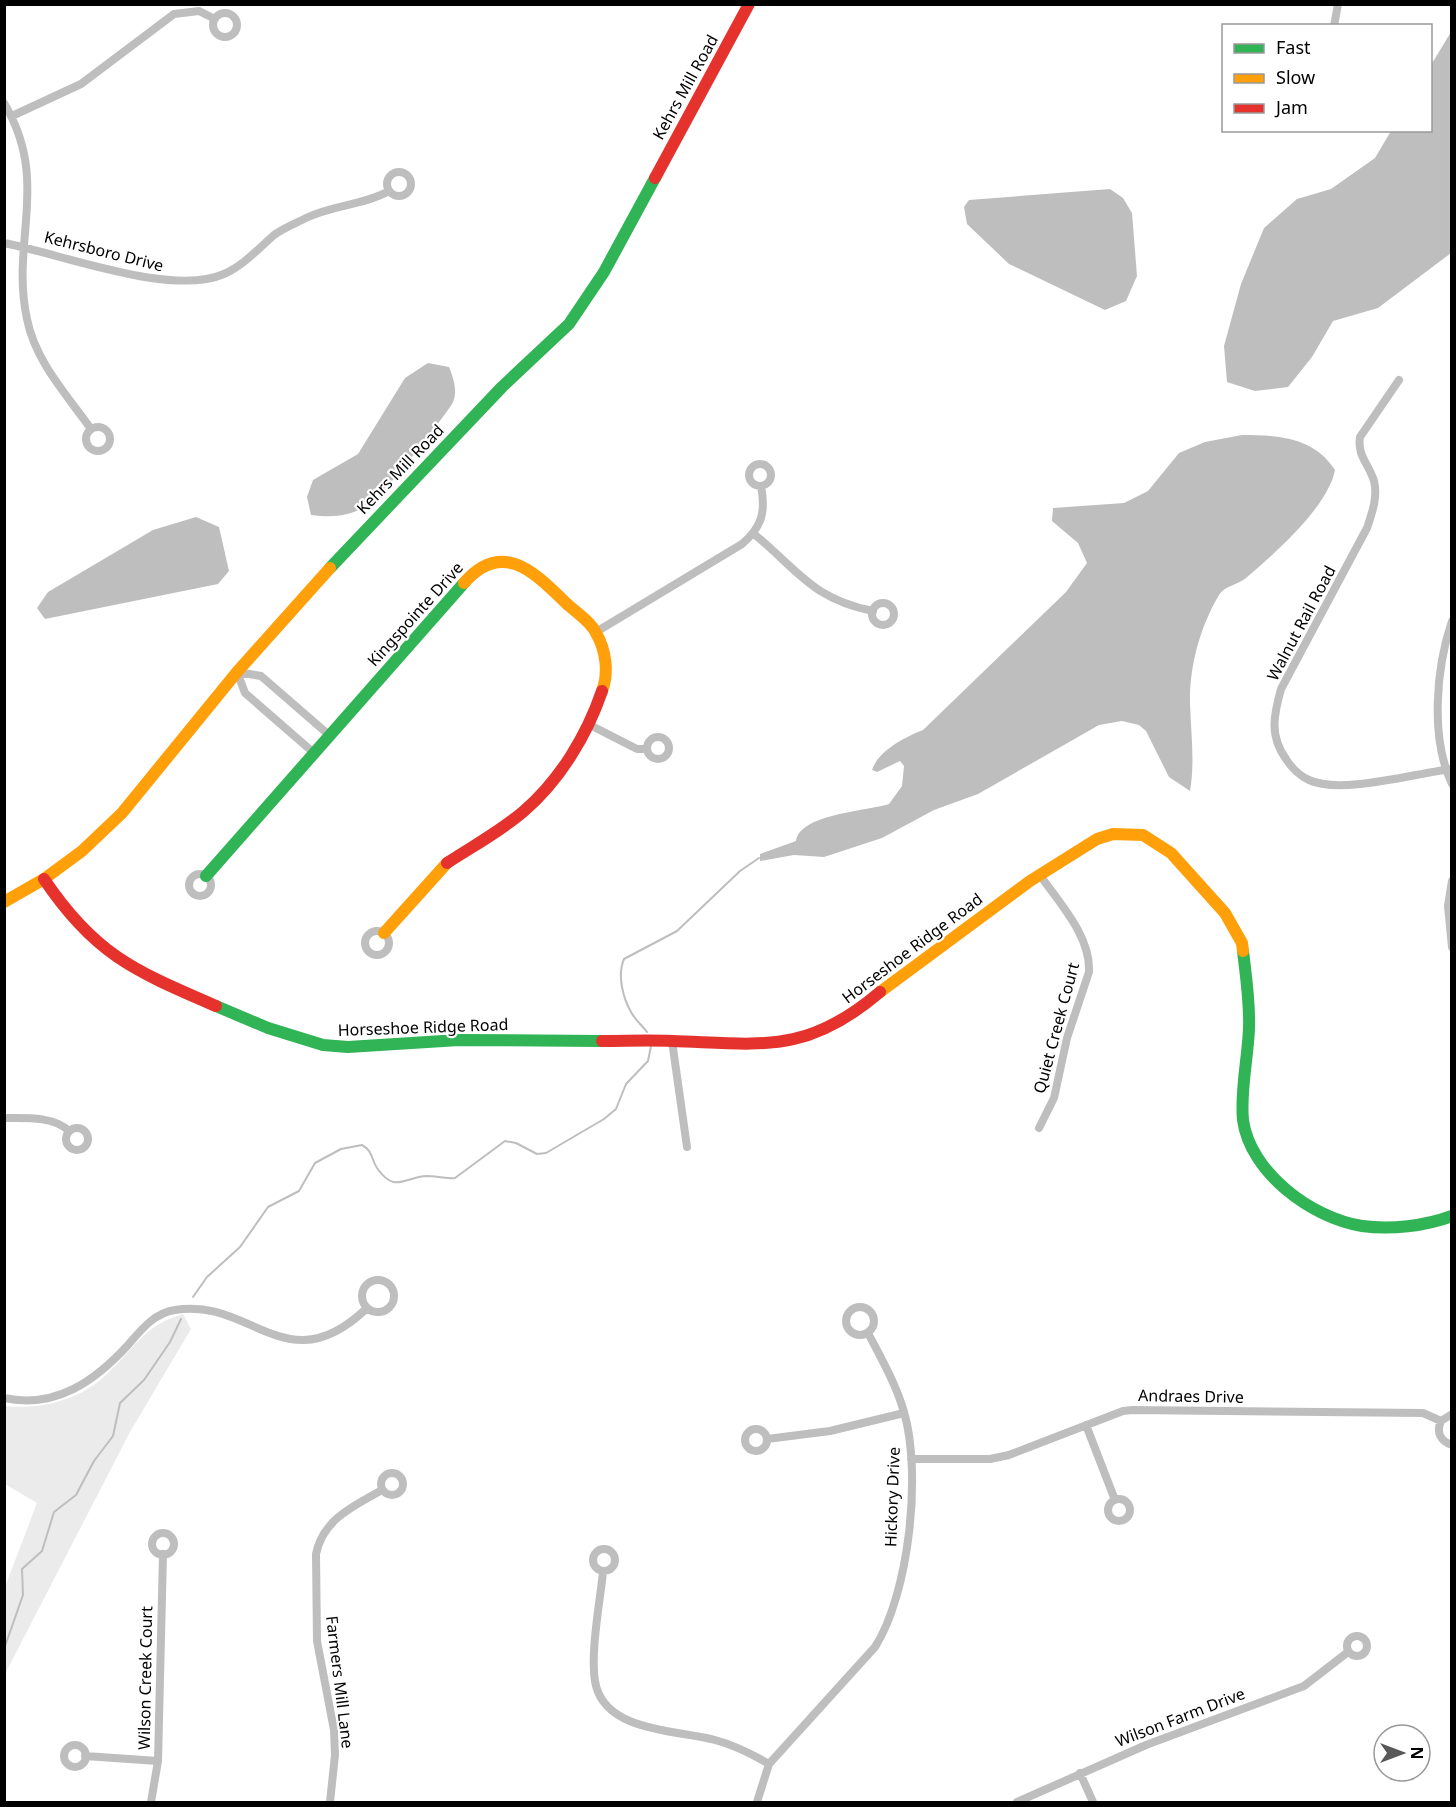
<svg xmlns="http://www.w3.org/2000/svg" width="1456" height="1807" font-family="'Noto Sans',sans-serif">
<rect width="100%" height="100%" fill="#fff"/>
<!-- green -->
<path fill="#ebebeb" d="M183,1314L191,1329L130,1432L5,1674V1587L37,1503L5,1484V1406C41,1410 81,1400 108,1373C134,1348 146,1324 183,1314Z"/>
<!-- water -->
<path fill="#bebebe" d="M1451,32V253L1378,308L1333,321L1312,357L1288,387L1255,391L1227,382L1224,346L1241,284L1264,228L1297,199L1331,189L1375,158L1391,131L1430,130L1431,65Z
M1110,189L1123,198L1132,213L1137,276L1126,301L1105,310L1009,264L967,224L964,207L969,200Z
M428,363L449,367C453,377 458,391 453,402C448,413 381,497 372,503C351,516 335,518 311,515L307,497L313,480L358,454L405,378Z
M1242,435C1278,435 1314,437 1335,470C1328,507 1274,554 1246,578C1238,585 1224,586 1219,595C1200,627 1189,667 1190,704C1191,734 1195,762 1190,791L1169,777L1146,731L1139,725L1122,721L1099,725L978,794L934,810L882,838L824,857L794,855L760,861V854L796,841C800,814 867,811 889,804L902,786L904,766L900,761L877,772L872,770C878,751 905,737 923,730L1066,592L1087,563L1078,543L1052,521L1053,508L1124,503L1148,491L1179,453L1205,442Z
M196,517L219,527L229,571L218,584L45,619L37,608L48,592L153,530Z"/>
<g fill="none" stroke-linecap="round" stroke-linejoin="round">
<!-- stream -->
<path stroke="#bebebe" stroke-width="2" d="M647,1032C642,1025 635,1020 631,1012C623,998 617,975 624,959L677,931L740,871L759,858
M193,1297L207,1277L240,1247L268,1207L299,1191L315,1163L341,1149L362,1145C373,1151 371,1159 377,1168C395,1194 404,1177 427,1176C436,1176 445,1179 455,1178L505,1141L516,1143L537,1154L546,1153L604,1119L616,1109L626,1084L648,1061L651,1046
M4,1649L23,1595L22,1569L42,1551L54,1512L76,1495L94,1461L113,1436L120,1403L144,1380L170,1342L181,1319"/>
<!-- street -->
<path stroke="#bebebe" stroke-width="8" d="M213 25a12 12 0 1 1 24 0a12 12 0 1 1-24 0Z
M1334,26L1338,4
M4,103C51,182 10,241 27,319C35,361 67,395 91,429
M12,116L81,84L174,14L199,11L215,19
M387 184a12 12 0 1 1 24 0a12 12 0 1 1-24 0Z
M4,243C62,254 171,297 224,274C244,265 258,249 274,235C283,228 296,223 306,218C332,205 364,205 389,191
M1399,380L1360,437C1357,456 1369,464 1374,481C1378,497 1372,513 1367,528L1281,689C1274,714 1269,736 1286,759C1291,767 1300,776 1309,780C1341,795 1416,773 1452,769
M86 439a12 12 0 1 1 24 0a12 12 0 1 1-24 0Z
M749 475a11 11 0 1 1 22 0a11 11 0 1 1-22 0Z
M754,534C798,570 812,599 873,611
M872 614a11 11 0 1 1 22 0a11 11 0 1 1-22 0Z
M1452,621C1436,668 1430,738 1452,784
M596,632L742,544C762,527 766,512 761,486
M237,672L261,676L329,735
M237,672L245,693L314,753
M588,724L637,749H647
M647 748a11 11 0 1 1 22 0a11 11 0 1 1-22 0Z
M189 885a11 11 0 1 1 22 0a11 11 0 1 1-22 0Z
M1452,881L1448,906L1452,947
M365 943a12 12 0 1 1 24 0a12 12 0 1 1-24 0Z
M672,1041L687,1147
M4,1118C25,1118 54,1116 69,1131
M66 1139a11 11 0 1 1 22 0a11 11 0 1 1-22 0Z
M1039,1128L1054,1098L1067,1038L1089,972C1091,936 1059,903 1040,875
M362 1296a16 16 0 1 1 32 0a16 16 0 1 1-32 0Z
M846 1321a14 14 0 1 1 28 0a14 14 0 1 1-28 0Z
M4,1398C56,1409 95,1381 128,1345C141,1330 154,1313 175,1310C251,1297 287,1385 367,1308
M1452,1414L1441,1421C1436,1432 1440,1441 1452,1445
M1086,1425L1115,1500
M745 1440a11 11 0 1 1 22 0a11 11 0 1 1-22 0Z
M767,1439L830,1431L904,1413
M911,1459H990L1009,1455L1123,1411L1132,1410L1423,1413L1441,1421
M381 1484a11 11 0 1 1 22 0a11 11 0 1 1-22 0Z
M1108 1510a11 11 0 1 1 22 0a11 11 0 1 1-22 0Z
M152 1544a11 11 0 1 1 22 0a11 11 0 1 1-22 0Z
M593 1560a11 11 0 1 1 22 0a11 11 0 1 1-22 0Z
M603,1572C600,1602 589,1658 596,1686C608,1732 677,1730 715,1740C734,1745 752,1754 769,1764
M1347 1646a10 10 0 1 1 20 0a10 10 0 1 1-20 0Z
M64 1756a11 11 0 1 1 22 0a11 11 0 1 1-22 0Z
M85,1756L158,1761
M1080,1773L1093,1802
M151,1802L158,1761L163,1554
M330,1802L335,1755L334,1730L317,1641L316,1554C323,1519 354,1506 382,1490
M757,1802L769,1764L875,1647C909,1594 922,1473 904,1412C896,1384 881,1358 868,1333
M1017,1802L1146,1745L1304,1686L1348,1652"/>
<!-- fast -->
<path stroke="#30b455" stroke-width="12" d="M330,568L502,387L569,324L604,272L655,178
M206,876L464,583
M1243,951C1246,977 1250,1002 1249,1028C1248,1058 1240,1091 1243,1120C1250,1172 1311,1218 1362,1226C1391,1230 1425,1226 1452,1216
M216,1006L268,1028L323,1045L348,1047L459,1040L602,1041"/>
<!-- slow -->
<path stroke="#ff9f0a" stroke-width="12" d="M464,583C503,538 536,574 567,604C576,612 591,622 596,633C606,650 609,673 602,691
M4,902L44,879L82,851L122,813L237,672L330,568
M384,933L447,863
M880,992L1030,881L1097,839L1113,834L1143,835L1171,853L1225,913L1242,943L1243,951"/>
<!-- jam -->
<path stroke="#e5322d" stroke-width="12" d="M655,178L749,4
M447,863C473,846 501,831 524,811C560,780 587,735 602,691
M44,879C95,955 135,971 216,1006
M602,1041C626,1041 649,1040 672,1041C762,1044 806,1055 880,992"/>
</g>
<g text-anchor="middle" stroke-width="4.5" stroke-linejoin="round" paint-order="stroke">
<!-- street labels -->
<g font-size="16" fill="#000" stroke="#fff">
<text transform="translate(685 87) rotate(-61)" y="6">Kehrs Mill Road</text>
<text transform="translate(104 251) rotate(14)" y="6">Kehrsboro Drive</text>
<text transform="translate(400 469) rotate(-46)" y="6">Kehrs Mill Road</text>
<text transform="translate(415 614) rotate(-48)" y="6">Kingspointe Drive</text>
<text transform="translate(1301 623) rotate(-62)" y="6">Walnut Rail Road</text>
<text transform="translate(912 948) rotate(-37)" y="6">Horseshoe Ridge Road</text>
<text transform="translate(423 1027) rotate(-2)" y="6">Horseshoe Ridge Road</text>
<text transform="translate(1056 1028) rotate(-75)" y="6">Quiet Creek Court</text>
<text transform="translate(1191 1396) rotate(1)" y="6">Andraes Drive</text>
<text transform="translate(892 1497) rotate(-88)" y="6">Hickory Drive</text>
<text transform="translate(145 1678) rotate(-89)" y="6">Wilson Creek Court</text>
<text transform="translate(340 1682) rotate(83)" y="6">Farmers Mill Lane</text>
<text transform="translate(1180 1717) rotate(-21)" y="6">Wilson Farm Drive</text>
</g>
</g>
<!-- border -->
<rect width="1456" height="1807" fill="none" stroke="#000000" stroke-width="12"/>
<!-- legend -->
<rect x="1222" y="24" width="210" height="108" fill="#ffffff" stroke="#999999" stroke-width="1.5"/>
<rect x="1234" y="44" width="30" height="9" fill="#30b455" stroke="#999999" stroke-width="1.5"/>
<text x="1276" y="54" font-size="18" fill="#000000">Fast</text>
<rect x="1234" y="74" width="30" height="9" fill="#ff9f0a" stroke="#999999" stroke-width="1.5"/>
<text x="1276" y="84" font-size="18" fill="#000000">Slow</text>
<rect x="1234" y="104" width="30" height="9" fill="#e5322d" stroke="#999999" stroke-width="1.5"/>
<text x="1276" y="114" font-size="18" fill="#000000">Jam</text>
<!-- north arrow -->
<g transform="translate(1402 1753) rotate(90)"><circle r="28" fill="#ffffff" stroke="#999999" stroke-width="1.5"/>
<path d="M0-4.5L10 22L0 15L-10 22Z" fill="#595959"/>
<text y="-9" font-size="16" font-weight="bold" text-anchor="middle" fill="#000000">N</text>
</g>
</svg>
